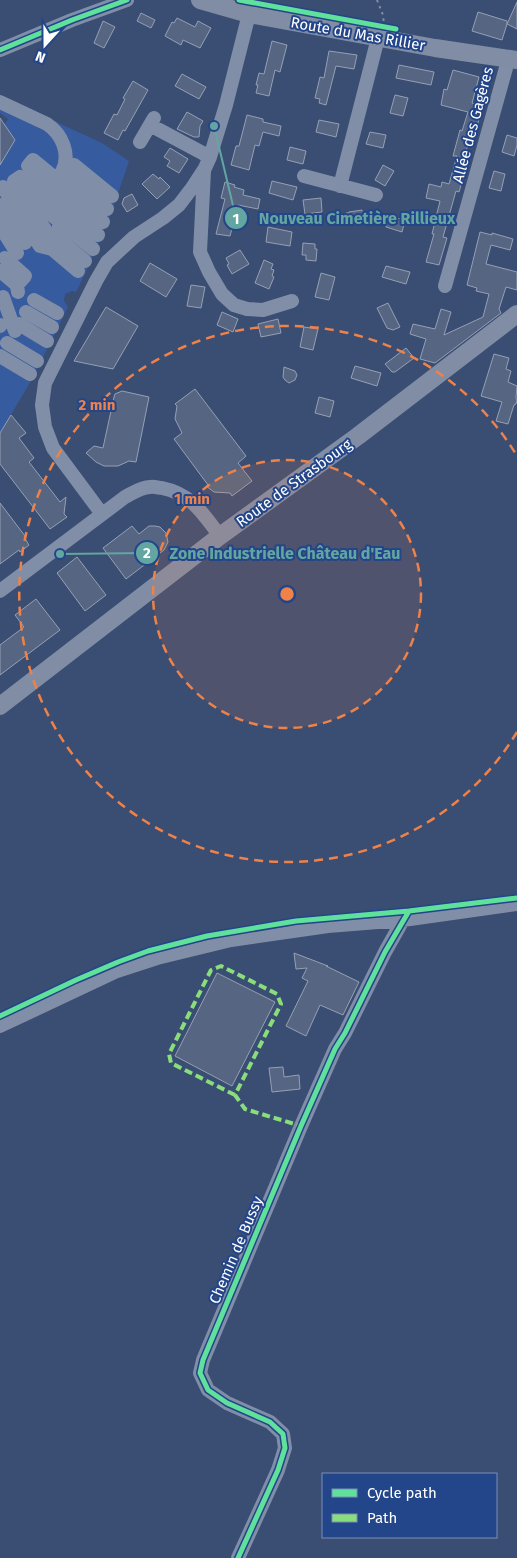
<svg xmlns="http://www.w3.org/2000/svg" width="517" height="1558" font-family="'Fira Sans',sans-serif">
<rect width="100%" height="100%" fill="#3a4d72"/>
<!-- green -->
<path fill="#375b9f" d="M0,96L102,143L129,161C114,207 98,248 76,292L72,291L65,294L64,301L68,307L31,381L0,433V132L8,119L0,113Z"/>
<!-- building -->
<path fill="#566582" stroke="#95a0b5" d="M517,2V29L507,24L502,40L472,31L478,12L507,21V24Z
M141,13L155,20L151,28L137,21Z
M177,18L195,27L198,21L211,28L200,48L183,40L181,45L165,36L172,22L174,23Z
M103,21L115,27L104,48L94,43Z
M272,41L287,45L280,72L275,70L269,96L256,93L258,85H256L259,73L264,74Z
M329,51L357,55L354,69L336,66L326,105L319,103L320,99L315,98L320,77L324,78Z
M399,65L434,72L431,85L396,78Z
M453,70L479,77L472,103L482,106L477,127L473,126L462,167L466,168L459,192L456,191L443,237L447,238L439,265L426,262L434,234H432L440,201L426,198L429,184L441,187L442,182L449,184L457,156H453L460,130L462,131L468,112L441,105L444,89L447,90Z
M182,74L206,87L199,99L175,86Z
M133,81L148,90L125,131L123,130L118,140L104,133L114,114L117,115L125,99L123,98Z
M395,95L408,98L403,116L390,113Z
M187,112L203,121L200,126L199,137H194L177,129Z
M247,115L263,119V122L281,126L279,136L263,132L259,146L255,145L249,170L231,165L236,146H239Z
M0,118L15,140L0,165Z
M319,120L339,124L336,137L316,132Z
M370,132L386,135L383,148L366,144Z
M507,135L517,138V145L514,156L502,152Z
M290,147L306,151L303,164L287,160Z
M170,148L188,159L179,173L167,166L170,161L164,157Z
M383,165L394,171L385,186L375,180Z
M494,171L505,174L501,191L489,188Z
M153,174L159,179L160,177L170,187L157,199L142,184Z
M272,181L297,187L293,200L269,193Z
M225,182L235,185L234,187L244,190L243,195L260,199L258,209L238,205L230,236L216,234L225,199L221,198Z
M132,194L138,205L127,212L122,204L124,198Z
M321,198L322,212L305,214L303,200Z
M362,210L364,223L347,225L346,213H349V212Z
M388,216L405,220L402,232L386,227Z
M268,227L292,232L290,246L266,242Z
M480,232L492,235V233L513,239L510,250L491,245L486,264L517,272V290L506,287L499,309L501,313L435,363L420,359L426,339L410,334L413,324L435,329L441,309L451,312L444,335L483,317L489,294L476,291L477,288L467,285Z
M303,243L315,244V249H317L316,261L306,260V255H302Z
M240,250L249,264L232,274L227,265L229,264L226,258Z
M264,260L273,264L271,269L274,270L272,276L274,277L269,289L255,283Z
M150,263L177,279L166,297L140,281Z
M386,266L410,272L406,284L382,277Z
M321,273L335,277L329,300L315,297Z
M191,285L205,287L201,308L187,306Z
M388,303L400,327L393,330L387,328L377,308Z
M106,307L138,326L113,369L74,361Z
M222,312L238,319L233,332L217,325Z
M278,319L281,333L261,337L258,324Z
M304,327L318,329L313,350L300,347Z
M406,348L414,358L395,372H392L385,364Z
M494,354L509,358L506,369L511,371L508,382L517,386L516,398L517,400L516,404L514,405L508,424L496,421L502,402L481,396Z
M355,366L381,373L377,386L351,378Z
M284,367L295,371L297,375L295,380L289,383L285,380L283,377Z
M195,389L246,456L238,463L252,481L232,496L230,493L214,492L206,486L208,485L174,439L182,433L175,419L177,406L175,404Z
M122,391L149,397L136,462L129,461L118,466H104L96,462L86,453L94,446L103,448L114,397L115,394Z
M319,397L334,401L330,417L315,413Z
M11,415L26,433L19,438L34,458L29,462L60,502L66,497L64,514L67,517L50,529L0,464V433Z
M0,503L25,536L24,537L29,545L20,552L19,550L0,564Z
M132,526L139,534L149,526H155L160,527L166,533L168,542L164,550L126,579L103,548Z
M77,557L106,595L85,611L57,573Z
M36,599L60,630L0,675V645L24,627L15,615Z
M294,953L328,966H326L359,982L343,1015L320,1005L306,1036L286,1026L308,981L302,978L307,968L296,969Z
M217,973L275,1002L232,1086L175,1056Z
M283,1067L284,1077L299,1075L300,1089L272,1092L269,1068Z"/>
<g fill="none" stroke-linecap="round" stroke-linejoin="round">
<!-- path -->
<path stroke="#818ea7" stroke-width="2" stroke-dasharray="2.5 4" stroke-linecap="butt" d="M377,0L383,15L384,25"/>
<!-- minor -->
<path stroke="#818ea7" stroke-width="14" d="M0,50L72,20L127,0
M0,102L47,124C62,134 71,154 62,172C59,176 55,180 52,184C47,190 43,197 36,202C25,210 12,217 0,225
M150,125L210,157
M140,142L154,118
M65,163L74,165L112,196
M204,171L200,252L209,272L222,294L234,305L247,309L263,310L292,301
M62,172L107,209
M304,176L376,195
M54,182L103,222
M52,185L28,166L33,160L56,179
M340,186L378,38
M3,187L19,213
M46,192L98,235
M36,202L93,249
M0,205L25,243
M31,205L14,181L20,177L43,196
M29,206L53,241L52,249
M20,213L40,246L52,249L78,271
M59,221V239L85,261
M0,226L17,253
M5,258L25,276L17,285L18,292
M0,271L17,285
M445,286L506,68V59
M3,297L15,331
M34,300L57,313
M26,312L52,327
M19,324L47,341
M0,325V326
M7,343L37,361
M0,356L30,374
M102,514L53,448L45,427L42,405L45,383L96,281L107,262L134,237L163,218L179,205L192,188L205,168L210,157L226,105L249,14
M0,591L125,497C133,493 141,487 150,487C154,486 158,488 162,488C192,494 203,514 220,536
M0,1026L117,971L157,958L231,940L328,926L403,920L517,904
M238,1558L278,1470L285,1448L283,1434L270,1422L227,1403L208,1390L200,1373L203,1360L301,1126L335,1049L345,1033L385,952L403,920"/>
<!-- major -->
<path stroke="#808da5" stroke-width="18" d="M200,0L249,14L435,48L517,60
M0,706L220,536L358,436L517,314"/>
<!-- quiet -->
<path stroke="#8add7b" stroke-width="4" stroke-dasharray="8 4" stroke-linecap="butt" d="M235,1095L171,1063L169,1054L211,970L221,966L277,994L281,1004L235,1095L245,1109L301,1126"/>
<!-- cycleway casing -->
<g stroke="#234589" stroke-width="8">
<path id="cycleway" d="M239,0L396,29
M0,50L72,20L127,0
M409,911L517,898
M0,1016L76,980L118,962L148,951L207,936L296,921L409,911L385,952L345,1033L335,1049L301,1126L203,1360L200,1373L208,1390L227,1403L270,1422L283,1434L285,1448L278,1470L238,1558"/>
</g>
<!-- cycleway -->
<use href="#cycleway" stroke="#60e19b" stroke-width="5"/>
</g>
<!-- distance rings -->
<circle cx="287" cy="594" r="134" fill="#ee8249" fill-opacity=".12"/>
<g fill="none" stroke="#ee8249" stroke-width="2.5" stroke-dasharray="9 6">
<circle cx="287" cy="594" r="134"/>
<path d="M517 732A268 268 0 1 1 517 456"/>
</g>
<g text-anchor="middle" stroke-width="4" stroke-linejoin="round" paint-order="stroke">
<!-- street labels -->
<g font-size="15" fill="#fff" stroke="#234589">
<text transform="translate(358 34) rotate(10)" y="5">Route du Mas Rillier</text>
<text transform="translate(473 125) rotate(-75)" y="5">Allée des Gagères</text>
<text transform="translate(294 483) rotate(-36)" y="5">Route de Strasbourg</text>
<text transform="translate(236 1250) rotate(-67)" y="5">Chemin de Bussy</text>
</g>
</g>
<circle cx="287" cy="594" r="8" fill="#ee8249" stroke="#234589" stroke-width="2.5"/>
<g font-size="15" text-anchor="middle" font-weight="bold" fill="#ee8249" stroke="#234589" stroke-width="4" stroke-linejoin="round" paint-order="stroke">
<text x="97" y="410">2 min</text>
<text x="192" y="504">1 min</text>
</g>
<!-- callouts -->
<path fill="none" stroke="#63a6a1" stroke-width="2" d="M214 126L236 218M60 554L147 553"/>
<g fill="#63a6a1" stroke="#234589" stroke-width="2">
<circle cx="214" cy="126" r="5"/>
<circle cx="60" cy="554" r="5"/>
<circle cx="236" cy="218" r="12"/>
<circle cx="147" cy="553" r="12"/>
</g>
<g font-size="15" text-anchor="middle" font-weight="bold" fill="#fff">
<text x="236" y="224">1</text>
<text x="147" y="558">2</text>
</g>
<g font-size="16" text-anchor="middle" font-weight="bold" fill="#63a6a1" stroke="#234589" stroke-width="4" stroke-linejoin="round" paint-order="stroke">
<text x="357" y="224">Nouveau Cimetière Rillieux</text>
<text x="285" y="559">Zone Industrielle Château d'Eau</text>
</g>
<!-- legend -->
<rect x="322" y="1473" width="175" height="65" fill="#234589" stroke="#7b8fb8"/>
<rect x="332" y="1489" width="25" height="8" fill="#60e19b" stroke="#7b8fb8"/>
<text x="367" y="1498" font-size="15" fill="#ffffff">Cycle path</text>
<rect x="332" y="1514" width="25" height="8" fill="#8add7b" stroke="#7b8fb8"/>
<text x="367" y="1523" font-size="15" fill="#ffffff">Path</text>
<!-- north arrow -->
<g transform="translate(45 45) rotate(201)" stroke="#234589" stroke-width="4" paint-order="stroke">
<path d="M0-4L9 19L0 12L-9 19Z" fill="#ffffff"/>
<text y="-8" font-size="14" font-weight="bold" text-anchor="middle" fill="#ffffff">N</text>
</g>
</svg>
